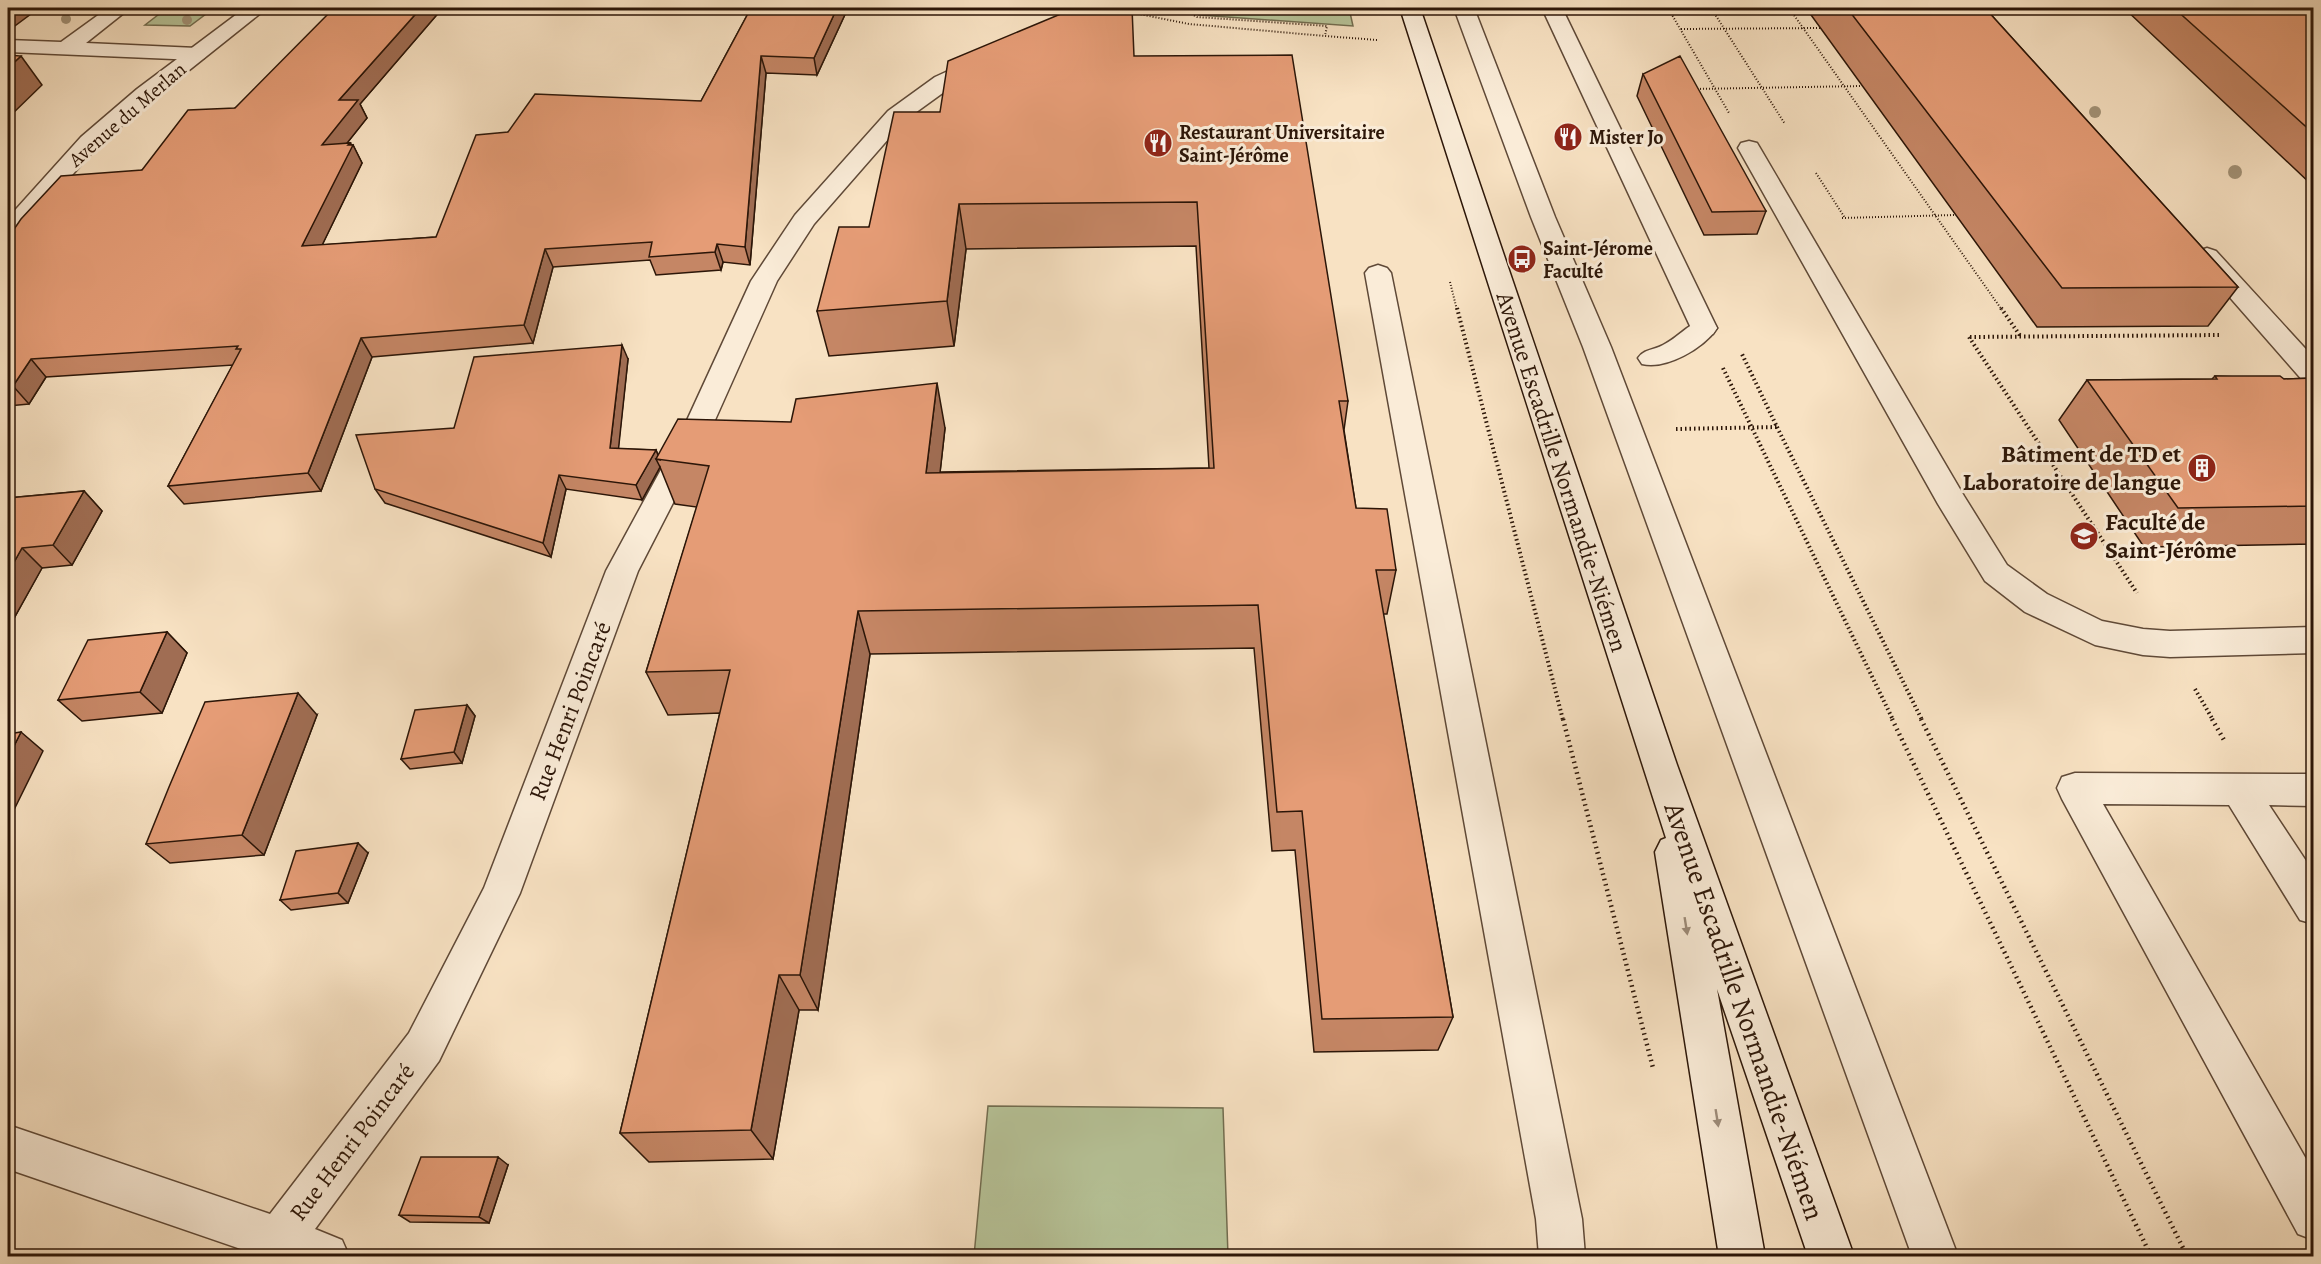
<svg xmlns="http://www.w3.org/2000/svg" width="2321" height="1264" font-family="Alegreya,serif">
<rect width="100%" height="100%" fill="#f8e2c3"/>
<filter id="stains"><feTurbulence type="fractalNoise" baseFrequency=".00333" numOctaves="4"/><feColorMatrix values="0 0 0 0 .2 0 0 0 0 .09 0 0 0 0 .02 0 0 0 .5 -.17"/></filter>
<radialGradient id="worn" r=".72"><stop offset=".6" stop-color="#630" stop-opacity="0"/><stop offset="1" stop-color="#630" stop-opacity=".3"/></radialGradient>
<!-- green -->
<path fill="#b7c499" stroke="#726d50" stroke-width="1.5" d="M167,8H214L190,26L145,25Z
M1188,8H1349L1353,26L1199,15Z
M988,1106L1223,1108L1228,1256H974Z"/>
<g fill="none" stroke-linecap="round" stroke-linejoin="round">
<!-- lane casing -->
<g stroke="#5f4937" stroke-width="3">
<path id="lane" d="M108,8H130L86,43L197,48L204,50L207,54L204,58L197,60L8,52V40L61,42Z
M1454,8H1474L1555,217L1611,347L1958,1256H1912L1583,347L1531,217Z
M1749,141L1757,143L1760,148L1964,496L2007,565L2047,594L2102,621L2143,629L2170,631L2314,627V653L2170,657L2143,655L2095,645L2025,612L1985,581L1938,504L1738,148L1741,143Z
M2207,248L2216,251L2314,358V385L2304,382L2198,261L2194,256L2198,251Z
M1378,265L1387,268L1391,273L1582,1219L1585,1256H1539L1536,1219L1365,273L1369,268Z
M1704,320L1713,322L1717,328C1704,348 1666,370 1642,364L1638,358C1644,349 1654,350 1663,345C1678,338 1687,324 1704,320Z
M2075,773L2314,774V806L2269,805L2314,873V924L2300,920L2229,805L2103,804L2314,1173V1240L2298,1234L2062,799L2057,788L2062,777Z"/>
</g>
<!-- street casing -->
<g stroke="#5f4937" stroke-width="3">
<path id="street" d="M245,8H267L153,99L97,147L17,237L8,239V218L81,137L137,89Z
M1542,8H1562L1717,328L1713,334L1704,336L1695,334L1691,328Z
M983,55L990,57L994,61L990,65L951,87L904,121L814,224L777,281L711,429L638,571L520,893L439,1061L315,1229L342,1240L349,1256H261L8,1169V1125L270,1214L409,1033L484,888L606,571L683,429L751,281L795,215L888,111L935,77Z"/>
</g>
<!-- secondary casing -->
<g stroke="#2c1608" stroke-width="3">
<path id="secondary" d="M1400,8H1420L1677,765L1854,1256H1808L1717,989L1765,1256H1719L1655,852L1661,840L1666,838Z"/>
</g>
<!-- path-far2 -->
<path stroke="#2c1608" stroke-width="2" stroke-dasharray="1 2" stroke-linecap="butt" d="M1181,8L1197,17L1327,26L1325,36L1377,40
M1668,8L1729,113
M1711,8L1785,124
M1789,8L2002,310
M1129,12L1189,24L1325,36
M1134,13L1142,8
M1681,29L1824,28
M1694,89L1861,86
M1816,173L1845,218
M1842,218L1955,215
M1450,282L1457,310"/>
<!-- path-far1 -->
<path stroke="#2c1608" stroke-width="4" stroke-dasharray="1.5 3" stroke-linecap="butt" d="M1457,308L1563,720
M2001,308L2021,337
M1969,337L2137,593
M1970,337L2220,335
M1723,368L1893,720
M1777,427L1922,720
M1676,429L1777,427L1741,352
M2195,689L2213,720"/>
<!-- path -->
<path stroke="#2c1608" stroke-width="4.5" stroke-dasharray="1.5 4" stroke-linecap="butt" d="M1563,719L1653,1068
M1892,719L2151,1256
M1921,719L2187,1256
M2212,719L2224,740"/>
<!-- lane -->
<use href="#lane" fill="#faecd8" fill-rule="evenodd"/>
<!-- street -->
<use href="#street" fill="#faecd8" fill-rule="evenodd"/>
<!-- secondary -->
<use href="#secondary" fill="#faecd8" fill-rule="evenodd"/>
</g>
<!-- trees -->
<g fill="#a39378">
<circle cx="66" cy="19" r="5"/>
<circle cx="187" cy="20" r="5"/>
<circle cx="2095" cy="112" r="6"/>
<circle cx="2235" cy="172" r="7"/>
</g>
<!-- wall -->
<path fill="#c58665" stroke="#2c1608" stroke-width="1.5" d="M751,8H848L817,75L766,73L750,265L723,262L721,270L656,275L650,260L553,267L533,343L372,357L321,491L184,504L168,486L233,365L46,377L29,404L8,406V238L142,170L235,108L441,10L360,104L367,118L347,143H350L352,145H353L362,163L322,245L436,237L508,132L701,101Z
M1806,8H1985L2238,287L2208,326L2037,327Z
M2124,8H2313V186Z
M1134,56L1348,401L1344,430L1356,508L1396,570L1387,614H1383L1453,1017L1438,1050L1314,1052L1295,850L1272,851L1254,648L870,654L818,1010H799L773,1159L649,1162L620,1133L720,713L668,715L646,672L697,507L675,504L660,467L642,500L566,489L551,557L385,503L375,489L454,428L628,359L618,449L656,450L658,455L945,428L940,472L1209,468L1196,246L966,249L954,346L829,356L817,311L940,112Z
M1643,74L1766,211L1757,234L1704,235L1637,96Z
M2215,376L2284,379L2313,378V544L2144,547L2059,420L2087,380L2212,379Z
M84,491L102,511L72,565L42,568L8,629V498Z
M167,632L187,653L162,713L82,721L58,700Z
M467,705L475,716L462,763L410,769L401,759Z
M317,715L264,855L170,863L146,844Z
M368,853L348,903L291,910L280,900Z
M508,1165L489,1223L410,1222L399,1215Z"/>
<!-- shaded-wall -->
<path fill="#a06d53" stroke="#2c1608" stroke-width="1.5" d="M8,8H39L8,31Z
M421,8H440L441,10L360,104L367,118L332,162L322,145L339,100Z
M837,8H848L817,75L814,58Z
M21,56L42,85L8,118V68Z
M761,56L766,73L750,265L745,247Z
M350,143L352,146L353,145L362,163L313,264L302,246L348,145Z
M959,204L966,249L954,346L947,301Z
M717,244L723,262L721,270L715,252Z
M545,249L553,267L533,343L524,325Z
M361,338L372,357L321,491L308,473Z
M622,345L628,359L617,463L610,448Z
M31,359L46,377L29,404L13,386Z
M937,383L945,428L935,518L926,473Z
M656,450L660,460L656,459L660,467L642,500L636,485Z
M559,475L566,489L551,557L543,543Z
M84,491L102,511L72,565L53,545Z
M22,548L42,568L8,629V573Z
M858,611L870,654L818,1010L800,975Z
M167,632L187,653L162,713L140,692Z
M298,693L317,715L264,855L242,835Z
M467,705L475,716L462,763L454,752Z
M21,732L43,751L8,822V758Z
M358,843L368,853L348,903L338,893Z
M779,975L799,1010L773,1159L751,1130Z
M498,1157L508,1165L489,1223L479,1217Z"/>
<!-- building -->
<path fill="#e59c76" stroke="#2c1608" stroke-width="1.5" d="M334,8H421L339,100H358L322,145L350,143L348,145H353L302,246L436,237L476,135L508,132L535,94L701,101L751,8H837L814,58L761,56L745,247L717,244L715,252L649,257L652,242L545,249L524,325L361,338L308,473L168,486L241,349H236L238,346L31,359L13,386H8V238L21,219L61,176L142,170L188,110L235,108Z
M1075,8H1132L1134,56L1292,55L1348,401H1339L1356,508L1387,509L1396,570H1376L1453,1017L1322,1019L1302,811L1277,812L1258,605L858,611L800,975H779L751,1130L620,1133L730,670L646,672L709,466L656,459L678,419L791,422L796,399L937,383L926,473L1214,468L1197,202L959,204L947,301L817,311L839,227H869L894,112H940L948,61Z
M1847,8H1985L2238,287L2062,288Z
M2174,8H2313V133Z
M8,55L21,56L8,68Z
M1680,56L1766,211L1712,212L1643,74Z
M622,345L610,448L656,450L636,485L559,475L543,543L375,489L356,435L454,428L474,357Z
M2215,376H2280L2284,379L2313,378V506L2178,508L2087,380L2217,379Z
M84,491L53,545L22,548L8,573V498Z
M167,632L140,692L58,700L88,640Z
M298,693L242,835L146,844L169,787L205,702Z
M467,705L454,752L401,759L415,710Z
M21,732L8,758V734Z
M358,843L338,893L280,900L296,851Z
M421,1157H498L479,1217L399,1215Z"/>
<!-- one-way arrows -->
<defs><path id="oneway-solid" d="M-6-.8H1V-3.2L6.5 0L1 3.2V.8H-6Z" transform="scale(1.5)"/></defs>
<g fill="#9d8c7a">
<use href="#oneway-solid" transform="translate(1686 926) rotate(81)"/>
<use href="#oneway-solid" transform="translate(1717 1118) rotate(81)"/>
</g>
<!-- icons -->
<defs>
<g id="restaurant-disc" transform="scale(1.5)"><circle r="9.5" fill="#8f2418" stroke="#faecd8"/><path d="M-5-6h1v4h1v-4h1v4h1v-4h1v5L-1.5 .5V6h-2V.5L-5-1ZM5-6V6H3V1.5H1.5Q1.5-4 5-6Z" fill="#fff"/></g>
<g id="bus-disc" transform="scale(1.5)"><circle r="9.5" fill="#8f2418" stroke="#faecd8"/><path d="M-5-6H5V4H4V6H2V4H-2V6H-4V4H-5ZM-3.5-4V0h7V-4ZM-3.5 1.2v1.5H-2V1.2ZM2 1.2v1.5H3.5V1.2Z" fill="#fff"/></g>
<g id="building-disc" transform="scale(1.5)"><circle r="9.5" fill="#8f2418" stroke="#faecd8"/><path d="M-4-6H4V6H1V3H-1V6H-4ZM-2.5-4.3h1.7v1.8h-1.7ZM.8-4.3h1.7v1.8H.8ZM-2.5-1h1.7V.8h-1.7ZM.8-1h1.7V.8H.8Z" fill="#fff"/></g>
<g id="university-disc" transform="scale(1.5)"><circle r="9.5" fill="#8f2418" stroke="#faecd8"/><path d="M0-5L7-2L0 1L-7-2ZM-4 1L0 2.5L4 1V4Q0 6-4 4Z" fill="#fff"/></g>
</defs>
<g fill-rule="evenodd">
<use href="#restaurant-disc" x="1568" y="137"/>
<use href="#restaurant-disc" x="1158" y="143"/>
<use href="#bus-disc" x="1522" y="259"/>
<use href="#building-disc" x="2202" y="468"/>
<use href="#university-disc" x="2084" y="536"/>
</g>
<g text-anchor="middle" stroke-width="6" stroke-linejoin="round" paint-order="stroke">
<!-- far-street labels -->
<g font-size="20" fill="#2c1608" stroke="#faecd8">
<text transform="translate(127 114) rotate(-41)" y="7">Avenue du Merlan</text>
</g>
<!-- far-poi labels -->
<g font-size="20" font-weight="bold" fill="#2c1608" stroke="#faecd8" text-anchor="start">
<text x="1179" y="139">Restaurant Universitaire<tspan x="1179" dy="23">Saint-Jérôme</tspan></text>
<text x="1589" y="144">Mister Jo</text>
<text x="1543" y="255">Saint-Jérome<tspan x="1543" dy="23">Faculté</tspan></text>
</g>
<!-- poi labels -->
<g font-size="24" font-weight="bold" fill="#2c1608" stroke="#faecd8" text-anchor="end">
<text x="2181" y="462">Bâtiment de TD et<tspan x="2181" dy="28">Laboratoire de langue</tspan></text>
<text x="2105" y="530" text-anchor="start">Faculté de<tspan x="2105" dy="28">Saint-Jérôme</tspan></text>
</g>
<!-- street labels -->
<g font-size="24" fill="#2c1608" stroke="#faecd8">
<text transform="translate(1562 472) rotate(72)" y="8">Avenue Escadrille Normandie-Niémen</text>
<text transform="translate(570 711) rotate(-69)" y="8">Rue Henri Poincaré</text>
<text transform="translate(352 1142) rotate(-53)" y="8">Rue Henri Poincaré</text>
</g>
<!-- near-street labels -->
<g font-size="28" fill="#2c1608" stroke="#faecd8">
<text transform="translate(1745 1011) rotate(71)" y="10">Avenue Escadrille Normandie-Niémen</text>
</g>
</g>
<!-- margin -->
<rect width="2321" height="1264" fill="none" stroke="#f8e2c3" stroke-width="30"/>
<rect x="9" y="9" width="2303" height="1246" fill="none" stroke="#2c1608" stroke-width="3"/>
<rect x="15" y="15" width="2291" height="1234" fill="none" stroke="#2c1608" stroke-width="1.5"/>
<rect width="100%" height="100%" filter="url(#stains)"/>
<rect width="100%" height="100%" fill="url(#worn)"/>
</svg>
